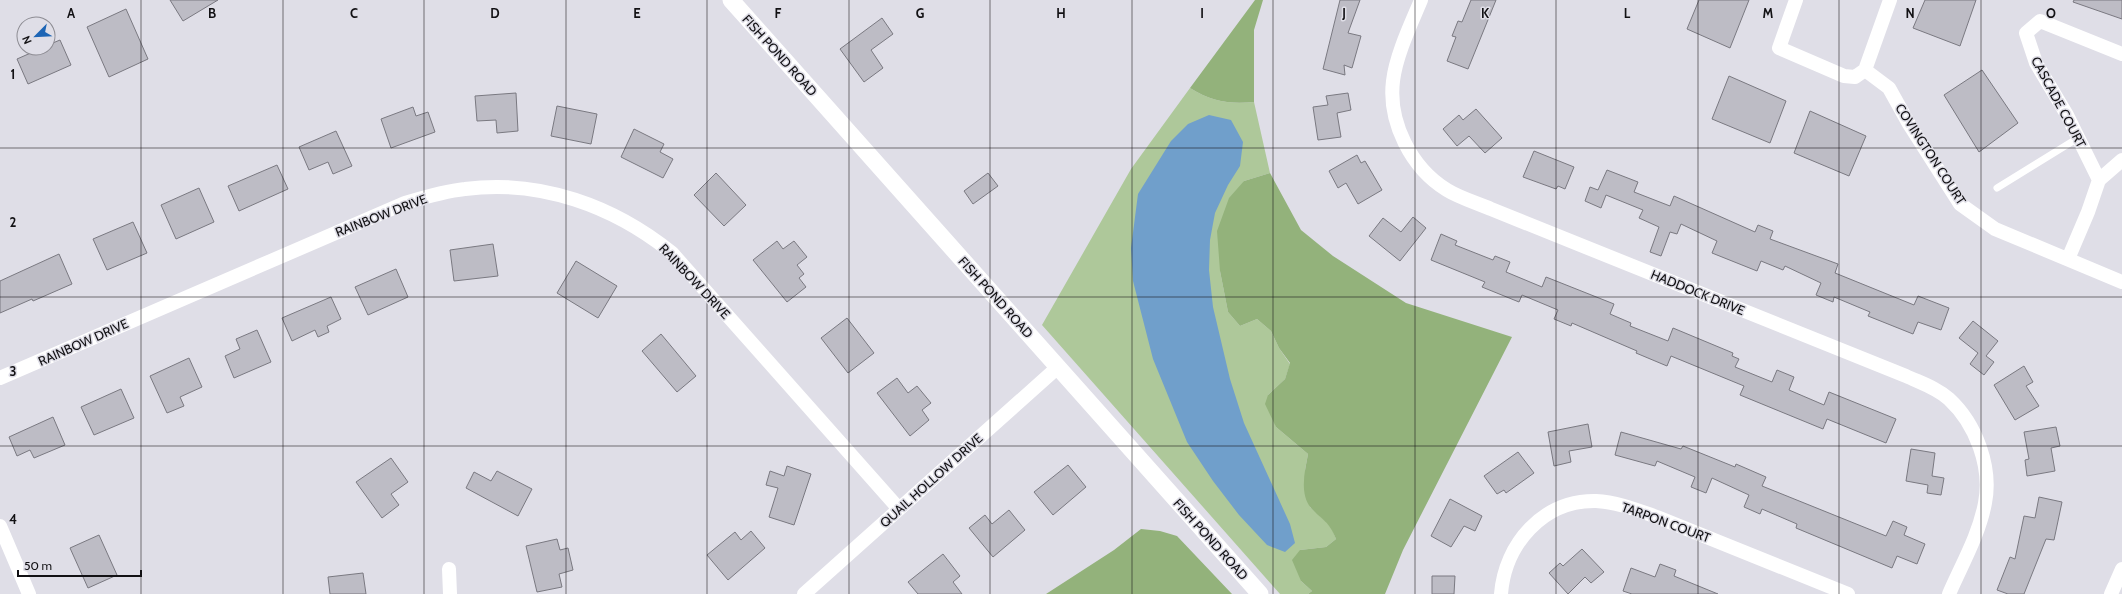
<svg xmlns="http://www.w3.org/2000/svg" width="2122" height="594" font-family="Cabin,sans-serif">
<rect width="100%" height="100%" fill="#dfdee7"/>
<!-- green -->
<path fill="#aec89a" d="M1190,88C1212,102 1230,104 1254,102L1270,173L1244,181L1220,271L1228,312L1240,326L1257,319L1271,331L1279,348L1290,364L1285,379L1268,395L1276,427L1308,454L1305,470L1310,507L1331,526L1336,539L1326,547L1300,550L1301,581L1312,591L1308,594H1280L1042,325L1131,169Z"/>
<!-- forest -->
<path fill="#93b27b" d="M1255,0H1263L1254,30V102C1230,104 1212,102 1190,88Z
M1270,173L1301,230L1333,256L1406,303L1512,337L1403,550L1385,594H1308L1312,591L1301,581L1292,560L1300,550L1326,547L1336,539C1329,521 1323,521 1311,508C1299,493 1305,471 1308,454L1276,427L1265,404L1268,395L1285,379L1290,363L1279,348L1271,331L1257,319L1240,326L1228,312L1220,271L1217,231L1229,198L1244,181Z
M1141,529L1160,531L1177,536L1232,594H1046L1114,550Z"/>
<!-- water -->
<path fill="#709fcb" d="M1209,115L1231,120L1243,142L1240,166L1228,185L1215,213L1210,240L1209,270L1213,307L1230,379L1244,423L1290,524L1295,543L1285,552L1267,545L1239,515L1213,481L1187,442L1153,359L1133,281L1131,248L1138,194L1171,141L1188,124Z"/>
<!-- building -->
<path fill="#bdbcc5" stroke="#7a7981" d="M170,0H218L183,21Z
M1340,0H1360L1348,33L1361,36L1352,68L1344,65L1345,75L1323,69Z
M1471,0H1496L1468,69L1447,61L1456,37L1452,36L1458,21L1462,22Z
M1699,0H1749L1730,48L1687,29Z
M1925,0H1976L1960,46L1913,28Z
M2074,0H2122V19L2073,2Z
M126,9L148,59L109,77L87,27Z
M882,18L893,34L871,50L883,68L864,82L840,49Z
M60,40L71,65L28,84L17,59L42,48H48V45Z
M1982,70L2018,123L1979,152L1944,95Z
M1729,76L1786,101L1770,143L1712,119Z
M516,93L518,131L497,133L496,120L477,121L475,96Z
M1348,93L1351,110L1337,113L1341,137L1318,140L1313,107L1328,105L1326,96Z
M557,106L597,114L591,144L551,136Z
M413,107L416,116L428,112L435,132L391,148L381,119Z
M1476,109L1502,138L1485,153L1469,136L1457,146L1443,129L1459,115L1463,120Z
M1810,111L1866,136L1849,176L1794,153Z
M634,129L664,144L660,152L673,159L663,178L621,157Z
M336,131L352,166L333,174L328,162L309,170L299,147Z
M1534,151L1574,167L1565,189L1558,186L1556,189L1523,177Z
M1357,155L1361,163L1365,161L1382,190L1358,204L1346,183L1338,188L1329,171Z
M277,165L288,189L239,211L228,186Z
M1607,170L1638,182L1634,192L1670,206L1674,196L1755,232L1758,225L1773,231L1770,239L1838,264L1835,273L1914,305L1918,296L1949,308L1941,330L1918,322L1913,334L1868,316L1870,312L1834,297L1833,302L1816,295L1821,283L1785,266L1783,270L1761,261L1757,271L1712,253L1717,241L1681,224L1677,234L1670,232L1661,256L1650,252L1659,227L1639,218L1643,210L1606,195L1601,208L1585,201L1590,187L1598,190Z
M716,173L746,205L724,226L694,195Z
M988,173L998,186L973,204L964,191Z
M199,188L214,222L176,239L161,205Z
M1413,217L1426,228L1400,261L1369,236L1383,218L1401,232Z
M133,222L147,253L107,270L93,239Z
M1441,234L1457,241L1455,245L1493,260L1495,256L1510,262L1506,272L1542,287L1546,277L1614,304L1610,314L1631,323L1630,326L1668,341L1673,328L1733,353L1732,356L1739,359L1735,367L1772,382L1777,370L1794,377L1789,390L1824,405L1829,392L1896,419L1886,443L1827,419L1823,429L1740,395L1744,386L1671,356L1667,366L1636,353L1637,351L1572,323L1571,326L1554,319L1558,310L1522,295L1519,302L1482,287L1485,282L1431,260Z
M777,241L783,249L794,241L807,257L797,265L804,274L799,278L806,287L787,302L753,260Z
M493,244L498,276L454,281L450,250Z
M59,254L72,284L33,301L32,299L0,313V281Z
M576,261L617,286L598,318L557,293Z
M396,269L408,297L368,315L355,287Z
M331,297L341,319L327,326L329,332L318,337L315,330L292,341L282,318Z
M847,318L874,353L848,373L821,338Z
M1973,321L1998,341L1986,356L1994,362L1984,375L1970,364L1978,353L1959,338Z
M257,330L271,362L234,378L225,356L240,349L236,339Z
M661,334L696,376L677,392L642,351Z
M189,358L202,387L180,397L184,406L167,413L150,376Z
M2024,366L2033,382L2026,386L2039,406L2015,420L1994,385Z
M897,378L908,393L917,386L931,403L922,410L929,420L910,436L877,393Z
M121,389L134,418L94,435L81,407Z
M53,417L65,445L34,458L30,450L17,456L9,437Z
M1588,424L1592,447L1569,451L1571,462L1554,466L1548,432Z
M2056,427L2060,446L2051,448L2055,471L2027,476L2025,460L2029,459L2024,432Z
M1621,432L1681,449L1683,446L1735,467L1736,464L1766,477L1762,486L1886,536L1893,521L1907,527L1904,535L1925,544L1917,564L1897,556L1892,568L1796,528L1797,524L1762,509L1760,514L1744,507L1749,495L1712,478L1706,493L1691,487L1695,477L1657,461L1655,466L1615,455Z
M1911,449L1935,453L1932,476L1944,478L1941,495L1927,493L1928,485L1906,481Z
M1518,452L1534,473L1506,493L1504,490L1497,494L1484,476Z
M391,458L408,482L391,494L399,505L382,518L356,482Z
M1068,465L1086,487L1053,515L1034,492Z
M787,466L811,474L794,525L769,517L778,488L766,485L770,471L784,476Z
M497,471L532,489L518,516L466,488L474,472L491,481Z
M2039,497L2062,502L2054,540L2046,539L2024,594H2008L1997,590L2010,557L2015,559L2024,516L2035,518Z
M1450,499L1482,516L1475,531L1464,526L1451,547L1431,536Z
M1009,510L1025,530L993,557L969,528L985,515L992,524Z
M751,531L765,548L728,580L707,555L735,532L741,540Z
M99,535L117,575L88,588L70,548Z
M557,539L560,550L568,548L573,570L559,574L562,587L537,592L526,546Z
M1582,549L1604,572L1591,583L1585,577L1568,594L1549,573L1560,563L1563,566Z
M943,554L960,576L953,582L962,594H918L908,582Z
M1660,564L1676,570L1674,576L1718,594H1632L1623,591L1631,568L1655,577Z
M363,573L366,594H330L328,577Z
M1432,576H1455L1454,594H1432Z"/>
<g fill="none" stroke-linecap="round" stroke-linejoin="round">
<!-- service -->
<path stroke="#fff" stroke-width="7" d="M1997,188L2078,138"/>
<!-- minor -->
<path stroke="#fff" stroke-width="14" d="M1421,0C1411,24 1396,55 1393,81C1388,122 1411,168 1447,190C1460,198 1477,203 1491,209L1906,376C1921,383 1937,388 1949,399C1976,424 1992,467 1985,503C1979,535 1962,564 1949,594
M1796,0L1779,48L1844,76L1855,77L1865,70L1890,0
M2122,54L2040,21L2026,33L2036,63L2067,115L2099,180L2122,160
M1865,70L1889,88L1909,124L1960,204L1995,229L2122,282
M2068,259L2088,212L2099,180
M0,378L405,203C425,197 445,191 465,189C540,179 614,206 672,253L899,509
M0,526L29,594
M449,569L450,594
M804,594L1058,367
M1501,594C1505,544 1543,500 1596,501C1617,502 1637,510 1657,517L1848,594
M2111,594L2122,569"/>
<!-- tertiary -->
<path stroke="#fff" stroke-width="17" d="M731,0L1260,594"/>
</g>
<!-- grid -->
<path fill="none" stroke="#121114" stroke-width="1" stroke-opacity="0.55" d="M141,0V594M283,0V594M424,0V594M566,0V594M707,0V594M849,0V594M990,0V594M1132,0V594M1273,0V594M1415,0V594M1556,0V594M1698,0V594M1839,0V594M1981,0V594M0,148H2122M0,297H2122M0,446H2122"/>
<g text-anchor="middle" stroke-width="3" stroke-linejoin="round" paint-order="stroke">
<!-- street labels -->
<g font-size="13" fill="#121114" stroke="#dfdee7">
<text transform="translate(780 55) rotate(48)" y="5">FISH POND ROAD</text>
<text transform="translate(2059 102) rotate(62)" y="5">CASCADE COURT</text>
<text transform="translate(1931 154) rotate(57)" y="5">COVINGTON COURT</text>
<text transform="translate(381 215) rotate(-21)" y="5">RAINBOW DRIVE</text>
<text transform="translate(695 281) rotate(47)" y="5">RAINBOW DRIVE</text>
<text transform="translate(1698 292) rotate(22)" y="5">HADDOCK DRIVE</text>
<text transform="translate(996 297) rotate(48)" y="5">FISH POND ROAD</text>
<text transform="translate(83 342) rotate(-24)" y="5">RAINBOW DRIVE</text>
<text transform="translate(931 480) rotate(-42)" y="5">QUAIL HOLLOW DRIVE</text>
<text transform="translate(1666 522) rotate(20)" y="5">TARPON COURT</text>
<text transform="translate(1211 539) rotate(48)" y="5">FISH POND ROAD</text>
</g>
</g>
<g font-size="13" text-anchor="middle" font-weight="bold" fill="#121114" stroke="#dfdee7" stroke-width="3" stroke-linejoin="round" paint-order="stroke">
<text x="71" y="18">A</text>
<text x="212" y="18">B</text>
<text x="354" y="18">C</text>
<text x="495" y="18">D</text>
<text x="637" y="18">E</text>
<text x="778" y="18">F</text>
<text x="920" y="18">G</text>
<text x="1061" y="18">H</text>
<text x="1202" y="18">I</text>
<text x="1344" y="18">J</text>
<text x="1485" y="18">K</text>
<text x="1627" y="18">L</text>
<text x="1768" y="18">M</text>
<text x="1910" y="18">N</text>
<text x="2051" y="18">O</text>
<text x="13" y="79">1</text>
<text x="13" y="227">2</text>
<text x="13" y="376">3</text>
<text x="13" y="524">4</text>
</g>
<!-- north arrow -->
<g transform="translate(36 36) rotate(246)"><circle r="19" fill="#dfdee7" stroke="#8d8c93"/>
<path d="M0-3L7 15L0 10L-7 15Z" fill="#1d65b5"/>
<text y="-6" font-size="11" font-weight="bold" text-anchor="middle" fill="#121114">N</text>
</g>
<!-- scale -->
<path d="M18 570v6h123v-6" fill="none" stroke="#121114" stroke-width="2"/>
<text x="24" y="570" font-size="12" fill="#121114" stroke="#dfdee7" stroke-width="3" paint-order="stroke">50 m</text>
</svg>
